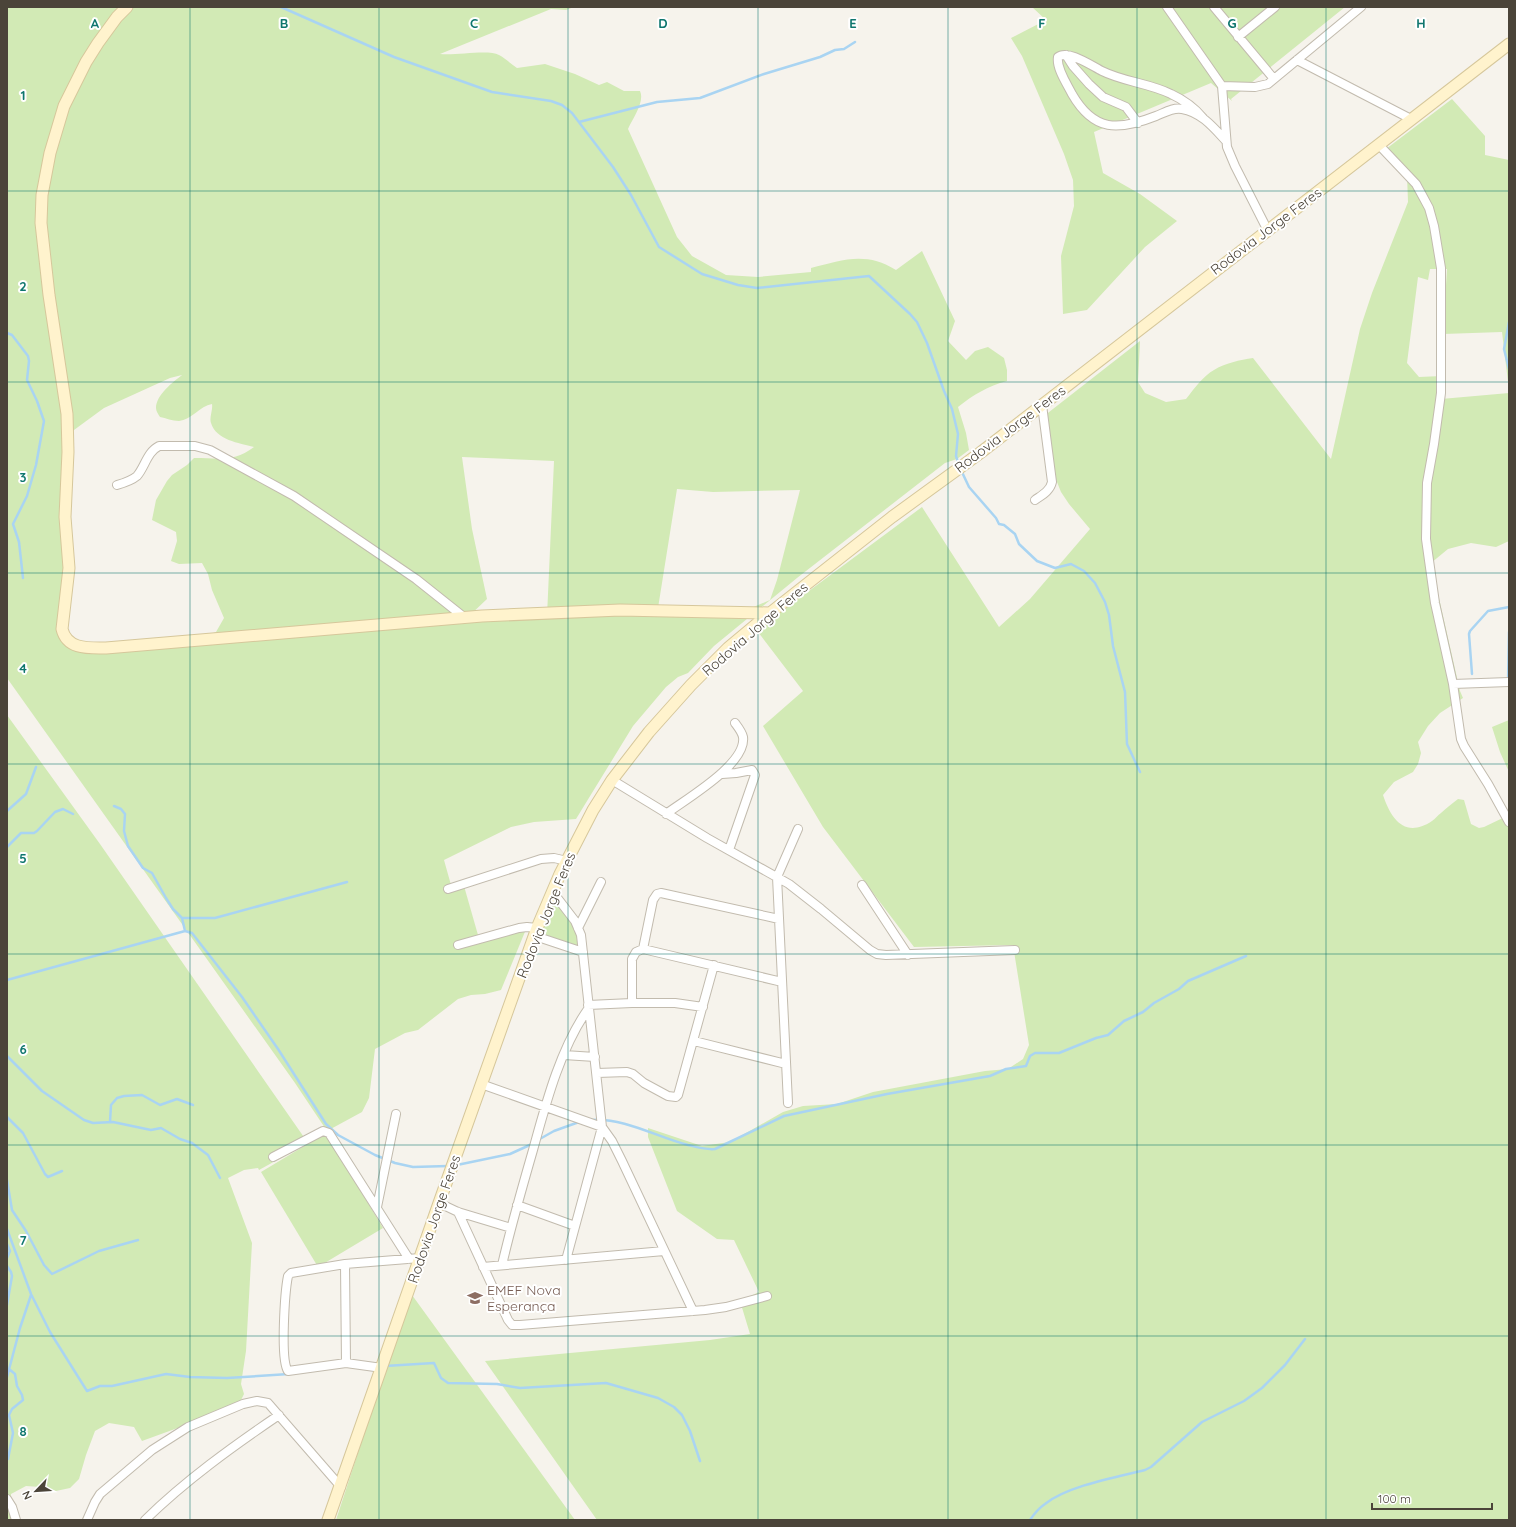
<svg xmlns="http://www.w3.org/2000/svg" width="1516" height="1527" font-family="Quicksand,sans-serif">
<rect width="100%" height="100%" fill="#f6f3ec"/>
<!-- green -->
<path fill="#d2eab5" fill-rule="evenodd" d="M7,7H574L566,10L551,9L440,54C455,56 488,49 499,55C505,58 511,64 517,68L545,64L575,74L599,85L607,82L624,91H640C645,102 633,118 628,129L677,237L692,256L726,275L758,277L811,272V268C842,260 866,251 896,270L922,251L955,321L948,341L966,360L975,351L988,347L1004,358L1007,370V381C988,386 973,395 958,407L966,433L969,450L957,459L945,463L797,578L714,646L688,673L678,677L666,687L633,726L576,819L534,822L511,827L444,860L451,885L464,886L478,935L529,922L501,990L485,994L471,995L458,999L418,1030L405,1033L375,1049L369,1098L362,1112L327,1131L295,1083L7,678ZM182,375C173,382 156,395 156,408C156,411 158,414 160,417C166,418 172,421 179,421C191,420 200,406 212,404C213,410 209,418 211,423C216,440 239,443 254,447C233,463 218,458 194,458L187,465L172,475L167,481L156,500L152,520L176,532L177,541L171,561L179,564L202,563L208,574L212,590L224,618L216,632L189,642L77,644L61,637L69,508L68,444L74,430L104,408L170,378ZM462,457L554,461L547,616L468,617L487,599L472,529ZM677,489L713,492L800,490L777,580L770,600L742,612L658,608Z
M1032,7H1345L1231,99L1232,101L1211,83L1094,132L1103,173L1140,194L1177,221L1145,247L1087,310L1063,314L1061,256L1074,206L1073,180L1064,154L1022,56L1011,38L1046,20Z
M1452,99L1485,136V155L1509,160V390L1502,332L1443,334L1447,269H1430L1428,280L1418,277L1407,363L1419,377L1442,376L1441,399L1509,393V541L1496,547L1471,543L1448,549L1431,563L1460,691L1463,698L1440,713L1428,726L1418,742L1421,753L1418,764L1413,772L1394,782L1383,795C1391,819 1405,839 1432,821C1435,819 1438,815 1441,813C1446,808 1452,804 1458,799L1464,800L1471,824L1479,828L1484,827L1509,815V1520H597L485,1361L710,1340L750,1334L740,1301L759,1292L734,1240L717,1239L677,1211L648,1137V1128L702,1146L730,1142L783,1112L803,1106L837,1104L873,1092L985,1071L1008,1069L1023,1059L1029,1045L1013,945L914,947L823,827L763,726L803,691L758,632L778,614L922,507L999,627L1030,599L1090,529L1069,504L1061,492L1055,477L1052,452L1044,416L1140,341L1138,382L1145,393L1166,402L1186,399C1194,389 1203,376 1214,370C1225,363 1240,360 1253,358L1331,459L1360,329L1372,293L1408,202L1407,175L1382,152Z
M7,715L100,844L308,1143L259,1170L258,1168L244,1170L228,1178L252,1243L246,1351L241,1384L244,1394L241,1400L227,1410L142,1441L134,1427L109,1423L95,1431L86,1455L79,1479L70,1488L56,1491L40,1487L26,1486L11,1494V1520H7Z
M1509,720V772L1500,752L1492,727Z
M553,896L572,923L578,935L580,949L539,934Z
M326,1133L383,1228L318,1267L261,1172Z
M412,1295L575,1520H336L390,1355Z"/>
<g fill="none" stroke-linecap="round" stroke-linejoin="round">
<!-- stream -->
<path stroke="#a9d4f2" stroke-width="2.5" d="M281,7L394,57L492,92L551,101L562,105L572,113L613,167L631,195L659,247L702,274L738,285L757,288L869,276L910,314L917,322L927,343L944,391L952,409L958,434L956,456L959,465
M579,122L657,102L700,98L764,74L820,57L835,50L844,49L855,42
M1509,322L1504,349L1509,369
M7,333L12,335L28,356L29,361L27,380L37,401L44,421L36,465L27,496L13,524L19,542L23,578
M961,470L969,487L996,518L999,524L1004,525L1015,534L1019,544L1037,561L1055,568L1071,564L1084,571L1095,583L1105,602L1109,615L1113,646L1125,692L1127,744L1140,772
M1472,674L1469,634L1470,631L1488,611L1509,607
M1508,681L1509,632
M114,806L121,809L125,814L124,831L128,846L143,868L152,873L166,898L173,909L182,918L185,931
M7,811L26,794L36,767
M7,847L21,833H34L37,831L55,812L63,809L73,814
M182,918H215L347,882
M7,980L185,931L192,933L242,997L278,1049L326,1124L338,1135L375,1155L395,1163L413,1167L448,1166
M7,1056L42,1091L84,1120L93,1123L113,1122L151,1130L161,1128L180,1139L192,1143L208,1155L220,1178
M7,1117L23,1133L45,1174L48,1177L62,1171
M592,1120C626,1118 656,1137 688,1145C697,1147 705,1150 715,1149L784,1116L887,1094L990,1076L1006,1069L1026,1066L1030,1056L1035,1053H1059L1096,1038L1108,1035L1124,1021L1143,1012L1154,1003L1179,989L1188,981L1246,956
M110,1122L111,1105L117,1098L124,1096L142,1095L160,1105L177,1099L193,1105
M538,1140L554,1131L579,1122
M457,1165L510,1154L532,1144
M7,1180L12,1210L26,1231L44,1265L52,1274L99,1251L138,1240
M7,1229L31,1294L50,1332L87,1391L100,1386H112L166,1374L190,1377L227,1378L289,1374
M7,1244L10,1251L7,1258
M7,1266L11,1272L12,1276L7,1305
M385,1366L434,1363L441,1378L448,1383L497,1384L520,1388L606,1383L658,1398L674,1407L682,1415L690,1431L700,1461
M7,1377L20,1328L31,1295
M8,1459L13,1433L9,1415L12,1409L23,1400L22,1395L17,1386L15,1374L9,1369
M1030,1520C1034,1514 1039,1508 1045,1504C1067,1486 1117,1477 1145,1470L1151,1467L1202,1422L1244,1401L1262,1388L1285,1365L1305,1339"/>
<!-- street casing -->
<g stroke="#c2bbae" stroke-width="10">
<path id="street" d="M1167,7L1222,86L1227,147L1235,166L1268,231
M1214,7L1274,79
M1238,37L1275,7
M1066,55L1073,66L1089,84L1103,97L1126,107L1138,123
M1297,60L1411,119
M1222,86L1255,87L1268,84L1361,7
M1203,118C1194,107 1184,100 1171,94C1149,83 1124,82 1102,71C1092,66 1068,49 1058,57C1056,68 1067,84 1072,94C1094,132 1118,131 1156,116C1164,113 1173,107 1182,109C1201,112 1214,128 1226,141
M1379,145L1416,184L1422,195L1429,208L1434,226L1441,268V393L1434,444L1427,483L1426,539L1435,603L1453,684L1461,739L1464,746L1488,784L1509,822
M117,485C124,483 131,481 137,476C145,467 147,452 159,446H195L210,450L294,496L416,579L465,618
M1035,500C1042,495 1050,491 1052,482L1042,405
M1453,684L1509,682
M722,774L736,773L752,770L755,775L729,850
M612,780L707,838L789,884L821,909L870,950L877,954L886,955L1015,950
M666,814C686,799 747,764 743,737C742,732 738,727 735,723
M862,885L908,955
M448,889L541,859L554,858L567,861
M552,891L575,921L581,935L602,1127L566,1260
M578,928L601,882
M535,936L583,952
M458,945L519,928L527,927L537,928
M643,949L782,982
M632,1003H675L703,1007
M588,1005L632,1003V959L636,952L643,949L653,900L657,894L661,893L779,919
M694,1041L786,1064
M564,1055L595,1057
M597,1073L627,1072L633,1074L644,1083L668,1096L676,1097L678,1095L714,965
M481,1084L602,1127L612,1141L622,1161L693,1311
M788,1103L777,877L798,829
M273,1157L323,1131L329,1133L409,1259
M439,1203L458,1212L511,1228
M517,1205L575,1226
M377,1207L396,1114
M458,1212L508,1320L512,1325H520L705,1310L726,1307L767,1296
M345,1264L346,1363
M502,1265C511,1226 522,1188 533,1150C546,1103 560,1049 588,1009
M483,1267L664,1251
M382,1368L346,1363L288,1371C280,1360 285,1291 288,1276L291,1273L345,1264L420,1258
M7,1499L12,1507L16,1520
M87,1520L95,1502L100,1494L152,1450L188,1427L243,1404L257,1401L268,1403L341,1487
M145,1520C186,1480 232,1447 279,1415"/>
</g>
<!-- secondary casing -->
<g stroke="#d6c79b" stroke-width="13">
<path id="secondary" d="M127,7L117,17L98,43L86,62L64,106L50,153L42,195L41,223L49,295L67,414L68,452L65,517L69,568L62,629C67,650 89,648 106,648L482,616L620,610L770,613
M328,1520L439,1203L537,928L560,874L593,810L612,780L649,732L691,685L728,648L770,613L892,517L980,453L1509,44"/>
</g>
<!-- street -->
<use href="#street" stroke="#fff" stroke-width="8"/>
<!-- secondary -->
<use href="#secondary" stroke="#fff3cd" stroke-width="11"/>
</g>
<!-- grid -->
<path fill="none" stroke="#0f766e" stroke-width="1" stroke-opacity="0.55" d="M190,7V1520M379,7V1520M568,7V1520M758,7V1520M948,7V1520M1137,7V1520M1326,7V1520M7,191H1509M7,382H1509M7,573H1509M7,764H1509M7,954H1509M7,1145H1509M7,1336H1509"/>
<!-- icons -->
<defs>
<g id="school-bare" transform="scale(1.2)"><path d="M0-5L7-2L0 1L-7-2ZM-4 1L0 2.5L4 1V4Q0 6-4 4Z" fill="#8d6e63" stroke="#fff" stroke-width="2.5" paint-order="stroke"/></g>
</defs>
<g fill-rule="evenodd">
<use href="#school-bare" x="475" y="1298"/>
</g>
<g text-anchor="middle" stroke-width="4" stroke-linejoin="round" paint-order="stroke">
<!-- street labels -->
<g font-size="14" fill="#4b4439" stroke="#fff">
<text transform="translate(1266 231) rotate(-37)" y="5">Rodovia Jorge Feres</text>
<text transform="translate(1010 429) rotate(-37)" y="5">Rodovia Jorge Feres</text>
<text transform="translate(755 629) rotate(-41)" y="5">Rodovia Jorge Feres</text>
<text transform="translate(546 915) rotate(-68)" y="5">Rodovia Jorge Feres</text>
<text transform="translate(434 1219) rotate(-71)" y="5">Rodovia Jorge Feres</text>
</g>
<!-- education labels -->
<g font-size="14" fill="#785e54" stroke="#fff" text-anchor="start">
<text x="487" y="1295">EMEF Nova<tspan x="487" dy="16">Esperança</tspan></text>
</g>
</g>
<g font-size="13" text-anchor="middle" font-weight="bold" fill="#0f766e" stroke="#fff" stroke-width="4" stroke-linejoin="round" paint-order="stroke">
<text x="95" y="28">A</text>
<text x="284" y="28">B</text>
<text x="474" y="28">C</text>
<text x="663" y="28">D</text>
<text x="853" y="28">E</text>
<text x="1042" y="28">F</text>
<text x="1232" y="28">G</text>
<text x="1421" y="28">H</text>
<text x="23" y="100">1</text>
<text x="23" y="291">2</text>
<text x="23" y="482">3</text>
<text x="23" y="673">4</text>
<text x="23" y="863">5</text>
<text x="23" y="1054">6</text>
<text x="23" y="1245">7</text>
<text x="23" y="1436">8</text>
</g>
<!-- border -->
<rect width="1516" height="1527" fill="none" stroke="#4b4439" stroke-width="16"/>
<!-- north arrow -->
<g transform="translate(36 1491) rotate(245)" stroke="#ffffff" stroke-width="3" paint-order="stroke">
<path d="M0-3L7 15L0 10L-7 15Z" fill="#4b4439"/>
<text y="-6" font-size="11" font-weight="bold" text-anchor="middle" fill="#4b4439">N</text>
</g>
<!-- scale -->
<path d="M1372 1503v6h120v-6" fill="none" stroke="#4b4439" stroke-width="2"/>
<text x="1378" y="1503" font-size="12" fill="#4b4439" stroke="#ffffff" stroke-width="3" paint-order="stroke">100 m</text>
</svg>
